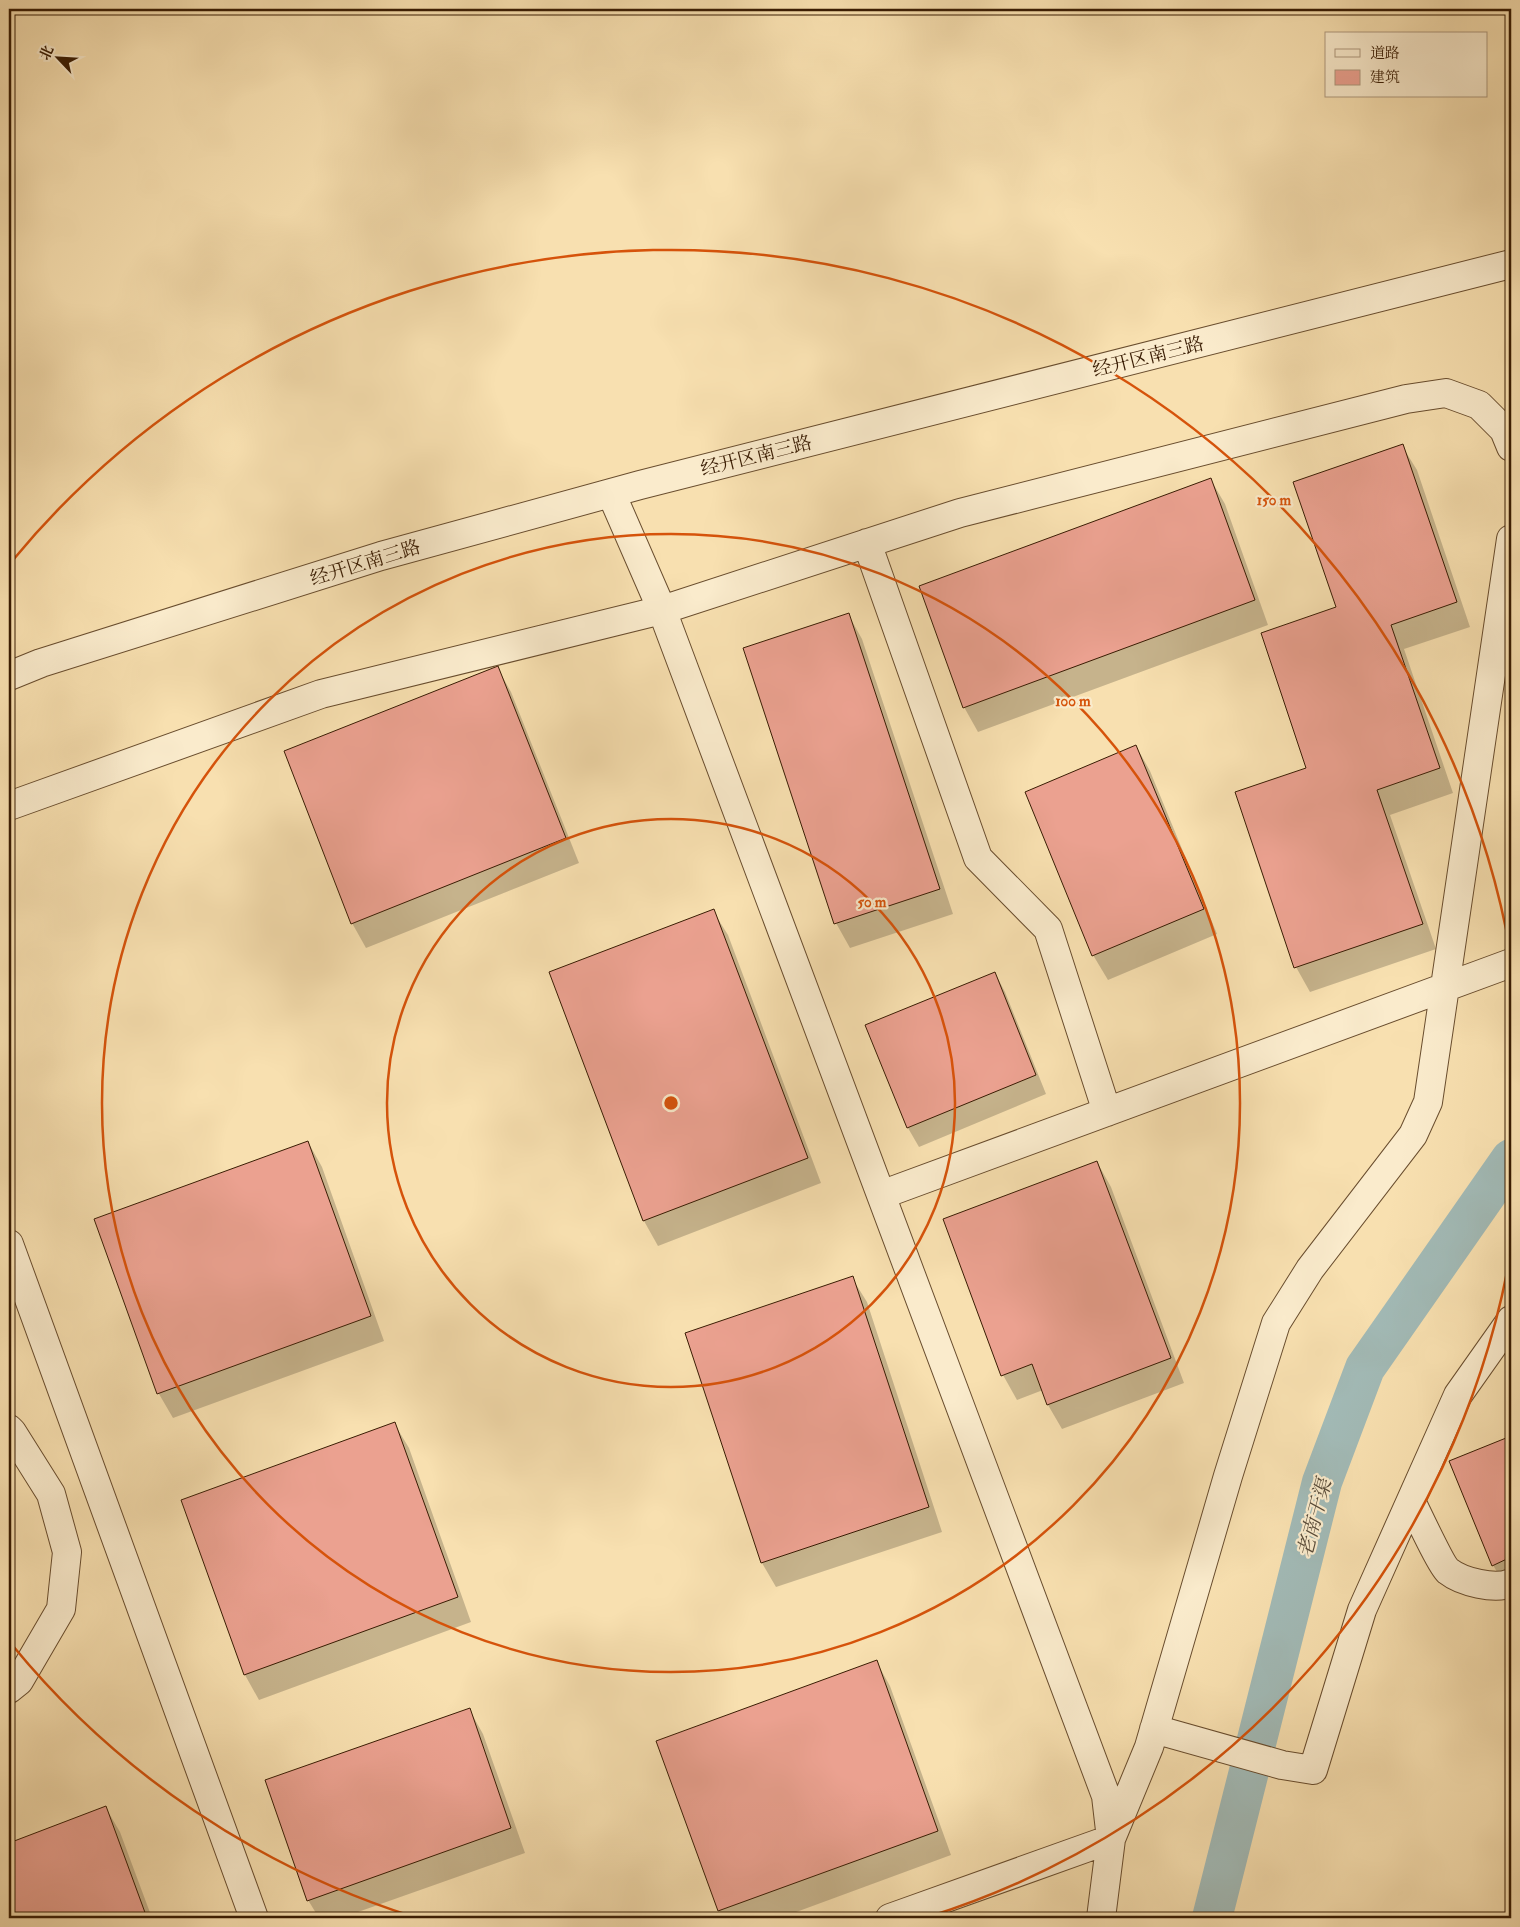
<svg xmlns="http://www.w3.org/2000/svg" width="1520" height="1927" font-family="'IM FELL Double Pica','Noto Serif SC',serif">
<rect width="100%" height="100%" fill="#f8e0b0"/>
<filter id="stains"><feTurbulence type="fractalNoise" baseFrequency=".004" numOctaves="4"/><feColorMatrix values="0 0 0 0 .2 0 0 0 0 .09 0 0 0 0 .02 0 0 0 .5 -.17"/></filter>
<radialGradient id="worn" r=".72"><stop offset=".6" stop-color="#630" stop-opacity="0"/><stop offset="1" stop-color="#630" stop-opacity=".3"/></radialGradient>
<!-- shadow -->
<path fill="#0003" d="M1402,446L1417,470L1470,627L1404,649L1453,793L1390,815L1436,949L1310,992L1296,967L1308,768L1337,607Z
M1211,480L1225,504L1268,625L978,732L964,707Z
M848,614L862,639L953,914L850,948L836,923Z
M497,667L511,692L579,863L366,948L352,923Z
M1136,746L1150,771L1217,934L1108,980L1093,955Z
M713,911L728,935L821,1183L658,1246L644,1221L550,973Z
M995,973L1005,992L1046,1094L919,1147L908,1128L866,1025Z
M308,1142L322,1167L384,1341L173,1418L159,1394L96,1220Z
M1097,1162L1111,1187L1184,1383L1062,1429L1048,1405L1043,1390L1017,1400L1003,1375Z
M852,1278L867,1302L942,1532L776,1587L762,1563Z
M394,1423L409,1448L471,1622L259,1700L245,1675L183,1501Z
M1511,1437V1581L1504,1584L1493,1565L1451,1462Z
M876,1661L890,1686L951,1855L780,1918H723L719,1911L657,1742Z
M469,1709L483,1734L525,1853L341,1918H319L308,1900Z
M106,1808L120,1832L152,1918H9V1844Z"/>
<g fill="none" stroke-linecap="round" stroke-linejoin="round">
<!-- canal -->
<path stroke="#a2bab6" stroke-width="40" d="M1212,1918L1322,1482L1365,1368L1511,1159"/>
</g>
<!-- building -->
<path fill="#eba190" stroke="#391c03" d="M1403,444L1457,602L1391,625L1440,768L1377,790L1423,924L1294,968L1235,792L1306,768L1261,633L1336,607L1293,482Z
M1211,478L1255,600L963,708L919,586Z
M849,613L940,889L834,924L743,648Z
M498,666L566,838L351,924L284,751Z
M1136,745L1204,909L1092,956L1025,792Z
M714,909L808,1158L643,1221L549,972Z
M995,972L1036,1075L907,1128L865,1025Z
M308,1141L371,1316L157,1394L94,1219Z
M1097,1161L1171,1358L1047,1405L1032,1364L1001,1376L943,1219Z
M853,1276L929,1507L761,1563L685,1333Z
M395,1422L458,1597L244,1675L181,1500Z
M1511,1436V1557L1492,1566L1449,1461Z
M877,1660L938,1831L718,1911L656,1741Z
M470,1708L511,1828L307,1901L265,1780Z
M106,1806L147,1918H9V1843Z"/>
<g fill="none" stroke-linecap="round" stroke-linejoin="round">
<!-- minor casing -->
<g stroke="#694d2e" stroke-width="30">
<path id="minor" d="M611,493L662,610L960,513L1406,399L1446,393L1479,405L1504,430L1511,447
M867,543L978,858L1048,929L1107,1112
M9,676L41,663L381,556L640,485L1511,264
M9,806L321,694L662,610L1106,1796L1111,1839L1101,1918
M881,1195L1511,963
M9,1244L254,1918
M9,1429L12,1432L51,1494L67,1552L61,1609L19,1681L9,1689
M1411,1501C1417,1513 1441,1565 1448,1571C1462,1582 1495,1590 1511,1583
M1154,1729L1282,1765L1313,1770L1362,1610L1458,1395L1511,1320
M890,1918L1111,1839L1149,1747L1228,1476L1276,1323L1310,1269L1413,1135L1428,1102L1511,539"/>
</g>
<!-- minor -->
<use href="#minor" stroke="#faebcc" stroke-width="28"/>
</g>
<!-- distance rings -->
<g fill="none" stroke="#d6530b" stroke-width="2.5">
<circle cx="671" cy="1103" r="284"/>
<circle cx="671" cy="1103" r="569"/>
<path d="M1511 1251A853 853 0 0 1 928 1917M414 1917A853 853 0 0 1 13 1646M13 560A853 853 0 0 1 1511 955"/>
</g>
<g text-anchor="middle" stroke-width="4.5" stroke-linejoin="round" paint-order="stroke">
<!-- street labels -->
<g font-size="19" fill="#391c03" stroke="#faebcc">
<text transform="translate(1148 356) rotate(-14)" y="7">经开区南三路</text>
<text transform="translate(756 455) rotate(-14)" y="7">经开区南三路</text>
<text transform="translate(365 562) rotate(-17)" y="7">经开区南三路</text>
</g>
<!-- water labels -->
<g font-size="20" font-style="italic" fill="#584b39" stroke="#faebcc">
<text transform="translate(1314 1518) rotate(-75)" y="7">老南干渠</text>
</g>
</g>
<circle cx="671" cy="1103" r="8" fill="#d6530b" stroke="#faebcc" stroke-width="2.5"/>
<g font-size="15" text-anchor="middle" font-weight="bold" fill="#d6530b" stroke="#faebcc" stroke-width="4.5" stroke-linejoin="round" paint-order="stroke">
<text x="1274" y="505">150 m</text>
<text x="1073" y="706">100 m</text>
<text x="872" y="907">50 m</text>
</g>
<!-- margin -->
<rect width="1520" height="1927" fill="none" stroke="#f8e0b0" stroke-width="30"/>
<rect x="10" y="10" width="1500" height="1907" fill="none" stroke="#391c03" stroke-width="2.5"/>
<rect x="15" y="15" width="1490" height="1897" fill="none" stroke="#391c03"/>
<!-- legend -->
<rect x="1325" y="32" width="162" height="65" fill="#faebcc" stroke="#ad987c"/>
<rect x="1335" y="49" width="25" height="8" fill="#faebcc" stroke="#ad987c"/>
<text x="1370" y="58" font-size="15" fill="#391c03">道路</text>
<rect x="1335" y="70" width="25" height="15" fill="#eba190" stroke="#ad987c"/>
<text x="1370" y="82" font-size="15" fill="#391c03">建筑</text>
<!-- north arrow -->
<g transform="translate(58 58) rotate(295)" stroke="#faebcc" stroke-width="4" paint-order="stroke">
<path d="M0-4L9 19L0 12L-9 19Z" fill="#391c03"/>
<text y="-8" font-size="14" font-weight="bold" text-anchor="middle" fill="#391c03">北</text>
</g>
<rect width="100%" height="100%" filter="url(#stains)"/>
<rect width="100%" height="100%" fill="url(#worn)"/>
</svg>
